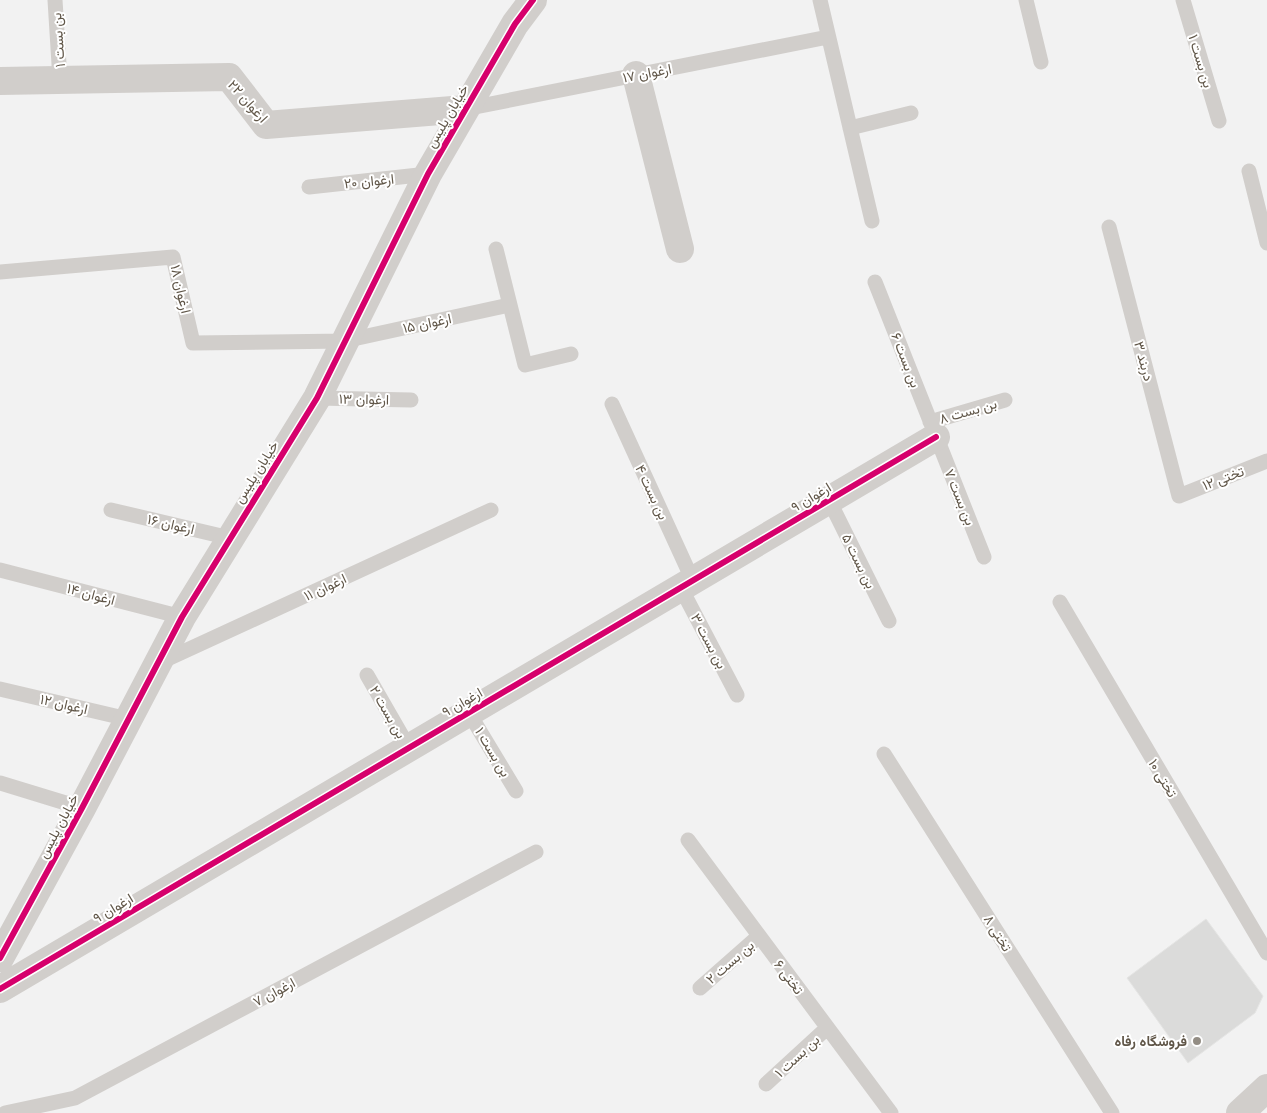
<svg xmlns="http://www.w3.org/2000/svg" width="1267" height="1113" font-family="Quicksand,Vazirmatn,sans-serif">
<rect width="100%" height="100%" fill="#f2f2f2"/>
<!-- building -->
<path fill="#dbdbda" stroke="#e5e5e4" d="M1206,919L1263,996L1255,1013L1188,1063L1127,978Z"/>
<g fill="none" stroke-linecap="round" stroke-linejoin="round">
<!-- service -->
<path stroke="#d1cecb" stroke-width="15" d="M55,0L60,80
M820,0L872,221
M1026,0L1041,62
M1183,0L1219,121
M465,109L828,37
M850,128L911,113
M1249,171L1267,243
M309,187L428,174
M1109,227L1179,496L1267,461
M496,249L525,365L571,354
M0,272L173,257L193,343L344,341L509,305
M875,282L984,557
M317,398L411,400
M612,404L693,581
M930,422L1005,400
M829,500L889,621
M111,510L230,538
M0,570L182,617
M681,588L737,695
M1060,602L1267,953
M161,662L491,510
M367,675L409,748
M0,689L128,719
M469,713L516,791
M884,754L1112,1113
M0,783L82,808
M688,840L891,1113
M700,988L759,936
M766,1084L827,1028
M5,1113L75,1098L536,852"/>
<!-- minor -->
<path stroke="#d1cecb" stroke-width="28" d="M636,75L680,249
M0,81L229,77L266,125L465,109
M0,958L82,808L182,617L317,398L428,174L515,24L533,0
M0,989L936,437"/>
<!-- tertiary -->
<path stroke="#d1cecb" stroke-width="28" d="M1240,1113L1267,1088"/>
<!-- cycleway casing -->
<g stroke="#fff" stroke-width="9">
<path id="cycleway" d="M0,958L82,808L182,617L317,398L428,174L515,24L533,0
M0,989L936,437"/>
</g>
<!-- cycleway -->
<use href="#cycleway" stroke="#d6006c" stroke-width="6"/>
</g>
<!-- markers -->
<circle fill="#938d84" stroke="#fff" stroke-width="2" cx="1197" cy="1041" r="5"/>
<g text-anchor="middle" stroke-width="4" stroke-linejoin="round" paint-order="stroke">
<!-- street labels -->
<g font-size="14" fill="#605648" stroke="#fff">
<text transform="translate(58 40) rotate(-94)" y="5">بن بست ۱</text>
<text transform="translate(1201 61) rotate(73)" y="5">بن بست ۱</text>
<text transform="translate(647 73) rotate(-11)" y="5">ارغوان ۱۷</text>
<text transform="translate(248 101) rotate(48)" y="5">ارغوان ۲۲</text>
<text transform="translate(447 116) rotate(-60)" y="5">خیابان پلیس</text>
<text transform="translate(369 181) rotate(-6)" y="5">ارغوان ۲۰</text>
<text transform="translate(181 289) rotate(77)" y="5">ارغوان ۱۸</text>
<text transform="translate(427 323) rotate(-12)" y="5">ارغوان ۱۵</text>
<text transform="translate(906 360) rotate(69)" y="5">بن بست ۶</text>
<text transform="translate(1144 361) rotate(75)" y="5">دربند ۳</text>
<text transform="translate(364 399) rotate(1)" y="5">ارغوان ۱۳</text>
<text transform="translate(968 411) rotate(-16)" y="5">بن بست ۸</text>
<text transform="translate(256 472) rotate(-58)" y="5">خیابان پلیس</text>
<text transform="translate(1223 478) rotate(-21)" y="5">تختی ۱۲</text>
<text transform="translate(652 492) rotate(65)" y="5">بن بست ۴</text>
<text transform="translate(811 497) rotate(-31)" y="5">ارغوان ۹</text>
<text transform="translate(960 497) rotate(68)" y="5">بن بست ۷</text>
<text transform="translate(171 524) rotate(13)" y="5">ارغوان ۱۶</text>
<text transform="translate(859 561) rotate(64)" y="5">بن بست ۵</text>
<text transform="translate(325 587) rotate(-25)" y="5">ارغوان ۱۱</text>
<text transform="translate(91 594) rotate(15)" y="5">ارغوان ۱۴</text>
<text transform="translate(709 641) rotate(62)" y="5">بن بست ۳</text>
<text transform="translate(462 702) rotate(-30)" y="5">ارغوان ۹</text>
<text transform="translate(64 704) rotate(13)" y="5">ارغوان ۱۲</text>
<text transform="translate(388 712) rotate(60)" y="5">بن بست ۲</text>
<text transform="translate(493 752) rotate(59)" y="5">بن بست ۱</text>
<text transform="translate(1163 778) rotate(59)" y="5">تختی ۱۰</text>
<text transform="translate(58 826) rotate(-62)" y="5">خیابان پلیس</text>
<text transform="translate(113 908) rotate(-31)" y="5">ارغوان ۹</text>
<text transform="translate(998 933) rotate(58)" y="5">تختی ۸</text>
<text transform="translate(730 962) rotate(-41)" y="5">بن بست ۲</text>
<text transform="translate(789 977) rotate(53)" y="5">تختی ۶</text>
<text transform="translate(274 992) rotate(-28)" y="5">ارغوان ۷</text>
<text transform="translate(797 1056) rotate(-43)" y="5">بن بست ۱</text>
</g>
<!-- poi labels -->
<g font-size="14" font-weight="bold" fill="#605648" stroke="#fff" text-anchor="end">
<text x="1187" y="1046">فروشگاه رفاه</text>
</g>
</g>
</svg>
